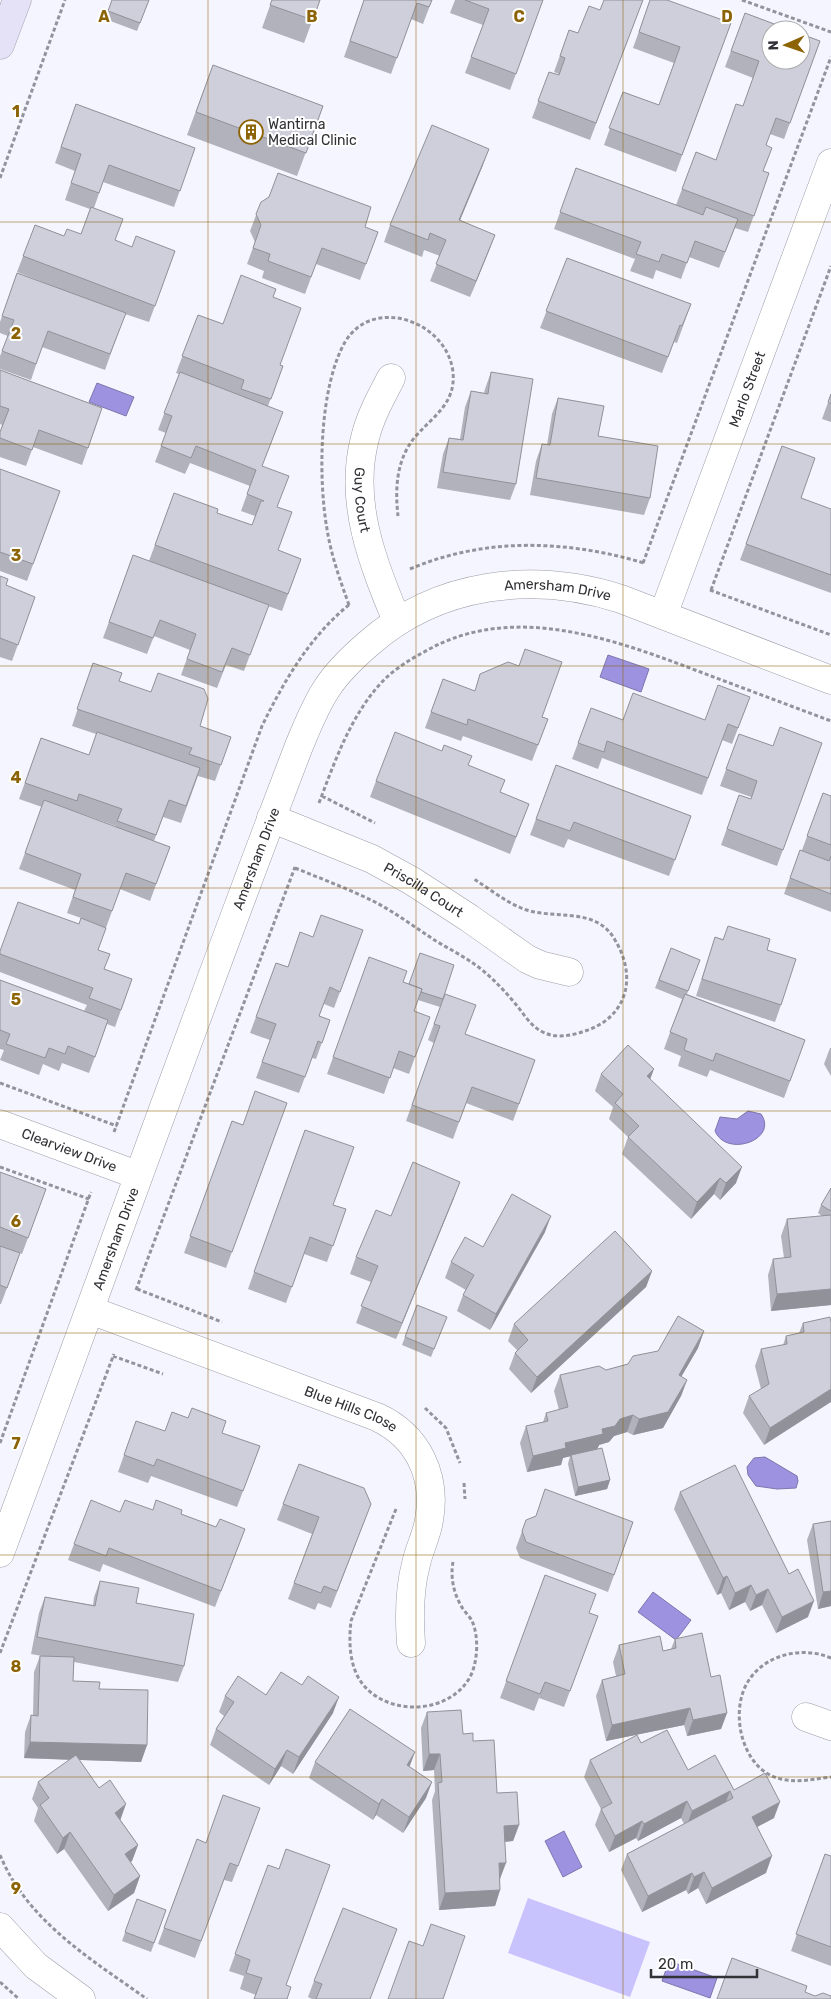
<svg xmlns="http://www.w3.org/2000/svg" width="831" height="1999" font-family="Rubik,sans-serif">
<rect width="100%" height="100%" fill="#f5f5ff"/>
<!-- green -->
<path fill="#c8c2fd" d="M528,1898L650,1942L630,1997L508,1953Z"/>
<!-- water -->
<path fill="#9d92e0" stroke="#7d75ad" d="M97,383L134,397L126,416L89,402Z
M608,655L649,669L641,692L600,677Z
M748,1111L761,1114C779,1140 726,1158 715,1131L720,1117L737,1119Z
M765,1457L797,1476L798,1481L796,1488L777,1489L756,1486L748,1475L747,1467L754,1458Z
M653,1592L691,1620L676,1640L638,1612Z
M564,1831L582,1867L563,1877L545,1841Z
M669,1961L717,1978L710,1998L662,1981Z"/>
<g fill="none" stroke-linecap="round" stroke-linejoin="round">
<!-- street casing -->
<g stroke="#9c9ca7" stroke-width="29">
<g id="street">
<path id="s1" d="M391,378C381,397 370,417 365,438C348,502 373,563 397,621"/>
<path id="s2" d="M663,615L831,163"/>
<path id="s3" d="M271,818L372,859L412,881L469,918L527,959L540,965L569,972"/>
<path id="s4" d="M0,1124L137,1175"/>
<path id="s5" d="M90,1310L377,1417C418,1436 437,1476 429,1520C427,1535 419,1549 416,1564C409,1590 409,1616 411,1643"/>
<path id="s6" d="M0,1553C100,1284 196,1014 299,746C307,727 315,706 327,688C338,671 353,657 368,644C438,582 533,571 621,599L831,680"/>
<path d="M806,1717L831,1726"/>
<path d="M0,1927L36,1966L81,1999"/>
</g>
</g>
<!-- secondary casing -->
<g stroke="#9c9ca7" stroke-width="29">
<path id="secondary" d="M0,45L17,0"/>
</g>
<!-- path -->
<path stroke="#93939b" stroke-width="3" stroke-dasharray="4 2.5" stroke-linecap="butt" d="M742,0L831,32
M0,178L65,0
M643,563L831,57
M410,569C485,537 567,540 644,563
M710,590L831,635
M711,590L831,266
M349,605C340,580 331,555 327,529C318,478 319,388 345,342C373,295 447,321 453,372C456,404 433,416 415,437C396,460 395,489 398,516
M322,796L375,823
M319,803C335,761 350,717 381,683C393,670 409,660 424,652C515,599 621,642 711,676C751,691 791,706 831,721
M295,868C322,879 349,889 375,902C396,913 416,928 436,941C451,950 467,958 481,969C493,979 503,989 513,1001C523,1012 530,1027 545,1033C556,1038 570,1036 582,1032C627,1019 638,978 615,940C595,904 550,922 519,907C503,900 488,888 474,879
M0,1083L117,1126
M114,1132L262,726C284,681 310,636 350,604
M0,1167L89,1199
M137,1289L222,1322
M136,1290L295,867
M113,1356L163,1374
M425,1408L446,1428L460,1463
M0,1443L91,1192
M464,1483L465,1499
M396,1509L351,1621C349,1639 349,1660 358,1677C380,1717 448,1717 470,1677C478,1662 479,1636 472,1621C470,1617 466,1613 463,1609C454,1595 450,1578 453,1562
M0,1653L114,1354
M831,1658C803,1646 766,1654 749,1680C728,1711 742,1771 781,1779C798,1783 814,1779 831,1777
M0,1855C27,1921 92,1960 147,1999
M0,1982L19,1999"/>
<!-- street -->
<use href="#street" stroke="#fff" stroke-width="28"/>
<!-- secondary -->
<use href="#secondary" stroke="#e5e2f8" stroke-width="28"/>
</g>
<!-- wall -->
<path fill="#b2b2bc" fill-rule="evenodd" d="M112,0H149L137,31L105,19Z
M272,0H320L304,43L262,28Z
M364,0H432L423,24L411,19L391,74L344,57Z
M455,0H543L510,90L465,73L483,25L450,13Z
M643,0L590,140L532,118L549,72L559,75V74L554,72L569,30L578,33L600,10Z
M650,0L731,23L676,172L604,145L623,92L659,105L674,63L633,48Z
M745,13L820,41L784,139L770,134L766,145L763,171L769,173L748,232L735,228L719,268L689,257L681,279L656,270L653,279L630,271L635,259L554,229L576,168L676,205L696,152L716,160L743,106L753,78L725,67Z
M213,65L323,106L297,176L187,135Z
M76,104L195,148L174,207L103,182L94,208L115,240L132,247L175,251L149,322L125,314L105,370L42,347L31,380L0,369V356L8,336L0,333V322L17,273L88,300L17,272L35,225L64,236L81,234L90,209L65,200L75,171L55,163Z
M483,165L460,220L495,235L470,297L430,281L440,256L424,250L422,257L384,242L390,225Z
M261,202L365,227L378,232L360,280L316,264L305,294L262,278L264,271L247,264L255,242L250,231Z
M567,258L691,304L677,343L674,342L662,373L540,328Z
M273,297L280,365L283,366L268,406L277,428L262,466L277,507L278,550L301,559L282,611L268,606L244,671L226,665L217,688L181,675L190,650L154,636L147,654L103,638L133,555L149,561L174,493L217,513L252,525L255,516L241,511L250,486L190,463L185,474L155,462L166,433L158,430L179,374L176,373L198,315L223,324Z
M0,370L102,408L82,465L33,447L26,466L0,457V432L2,425L0,424Z
M491,372L516,484L510,500L437,488L443,454L449,438L460,439L465,407L471,391L484,393L485,389Z
M831,394V422L822,419Z
M558,398L598,436L650,498L644,515L530,495L536,461L542,444L547,445L552,414Z
M782,446L801,498L831,509V593L740,560Z
M0,469L60,491L27,581L0,571Z
M0,576L6,585L35,597L12,661L0,657Z
M93,663L119,681L200,726L231,737L215,781L198,776L181,823L163,817L154,841L170,847L150,901L120,889L98,950L104,969L132,979L115,1027L107,1024L89,1073L62,1063L59,1071L43,1064L39,1075L0,1060L4,1050L0,1049V980L84,1011L87,1005L0,972V951L79,924L81,918L67,913L75,890L19,869L42,807L19,799L41,738L89,755L96,734L72,726ZM74,811L116,826L115,827Z
M443,679L548,719L532,761L463,736L461,741L425,728Z
M750,697L732,744L722,740L702,795L602,758L598,769L572,759L591,708L623,720H705Z
M739,734L773,746L822,743L777,866L721,845L739,795L751,799V797L720,786Z
M468,765L500,792L529,804L510,854L370,797L376,781Z
M556,765L691,816L669,876L568,839L564,848L530,835Z
M823,793L831,796V912L784,894L800,850H802Z
M363,930L334,1008L324,1004L319,1016L330,1020L316,1059L312,1058L299,1093L256,1078L270,1040L250,1033L276,963L288,967L313,937Z
M715,937L767,950L781,1005L775,1022L696,996Z
M671,948L700,960L687,994L805,1040L784,1098L710,1070L707,1077L678,1066L681,1056L664,1049L682,999L655,988Z
M369,957L403,982L445,994L465,1034L535,1060L513,1121L466,1103L453,1139L406,1121L434,1043L428,1040L440,1007L418,1000L414,1011L415,1057L409,1074L393,1068L384,1094L327,1074Z
M830,1048H831V1076L824,1064Z
M601,1074L650,1079L736,1183L720,1200L714,1194L691,1219L622,1154L628,1137L609,1119L613,1107L595,1091Z
M287,1103L226,1268L184,1253L232,1121L243,1125Z
M305,1130L333,1205L346,1209L327,1262L304,1254L286,1303L248,1289Z
M0,1172L46,1189L22,1254L20,1253L1,1304H0Z
M831,1188V1305L771,1311L768,1275L773,1259L784,1258L781,1236L787,1219L822,1216L818,1213L821,1205Z
M454,1198L396,1339L356,1323L371,1282L350,1274L356,1257L391,1216Z
M545,1232L490,1330L457,1311L463,1295L466,1290L445,1278L451,1262L483,1247Z
M652,1271L646,1287L531,1393L509,1369L515,1353L517,1350L508,1341L514,1324Z
M447,1317L431,1357L402,1345L405,1337Z
M830,1317L764,1445L743,1413L749,1396L761,1389L755,1366L761,1349L783,1345L786,1336L799,1333L803,1323Z
M704,1331L698,1348L681,1377L687,1380L681,1396L663,1428L633,1435L627,1432L614,1436L609,1442L599,1445L597,1449L610,1480L607,1489L575,1496L568,1464L570,1456L563,1458L561,1465L527,1472L520,1443L526,1426L543,1422L546,1413L559,1410L554,1391L560,1375L606,1370L628,1364Z
M136,1421L165,1431L222,1433L260,1446L237,1507L151,1476L148,1483L118,1472Z
M680,1492L808,1617L776,1633L762,1605L750,1611L745,1602L729,1610L721,1593L717,1595L674,1509Z
M283,1504H371L331,1608L318,1603L315,1610L288,1599L312,1534L277,1520Z
M153,1510L181,1514L216,1527L245,1529L215,1607L103,1564L100,1572L68,1560L74,1544L120,1512Z
M526,1520L633,1522L608,1592L520,1558L516,1548Z
M831,1521V1606L818,1609L807,1540L813,1524Z
M545,1575L589,1613L598,1616L564,1707L539,1698L534,1711L500,1698Z
M100,1581L136,1603L184,1666L178,1682L74,1662L73,1681L99,1689L147,1745L141,1762L79,1760L138,1845L132,1861L130,1862L140,1876L134,1893L108,1911L64,1849L57,1854L34,1821L38,1808L32,1799L38,1782L70,1760L24,1758L25,1732L31,1715H33L34,1672L40,1656H42L31,1654L39,1613L45,1597L93,1605L94,1597Z
M675,1639L711,1677L727,1713L721,1729L687,1736L684,1725L606,1741L596,1696L602,1680L616,1676L613,1662L619,1645L663,1651L671,1649Z
M266,1695L333,1713L293,1774L281,1766L269,1785L210,1745L216,1729L224,1716L219,1712L225,1696Z
M427,1712L473,1741L497,1793L519,1825L513,1841L505,1842L500,1879V1890L495,1906L439,1910L432,1800L435,1791L434,1770L423,1771L421,1728Z
M641,1743L688,1770L734,1790L774,1818L757,1827L766,1873L706,1904L698,1888L688,1894L686,1890L642,1912L621,1870L627,1854L684,1824L681,1818L638,1841L636,1838L609,1852L595,1825L601,1809L584,1777L590,1760Z
M315,1762L410,1767L426,1798L403,1833L376,1815L373,1820L309,1778Z
M260,1808L232,1882L224,1880L195,1958L158,1944L197,1839L206,1843Z
M825,1854L831,1856V1966L791,1951Z
M268,1865L286,1985L256,1995L240,1989L244,1976L229,1971Z
M137,1899L166,1910L151,1952L122,1941Z
M314,1981L370,1999H312L308,1997Z"/>
<!-- shaded-wall -->
<path fill="#919199" d="M489,149L483,165L453,237L459,220Z
M495,235L489,251L470,297L476,281Z
M654,1069L648,1085L647,1076Z
M742,1167L736,1183L720,1200L726,1183Z
M720,1178L714,1194L691,1219L697,1202Z
M460,1182L454,1198L396,1339L402,1323Z
M551,1216L545,1232L490,1330L496,1314Z
M652,1271L646,1287L531,1393L537,1377Z
M831,1289V1305L771,1311L777,1294Z
M704,1331L698,1348L673,1391L679,1375Z
M687,1380L681,1396L663,1428L633,1435L639,1419Z
M831,1389V1402L764,1445L770,1428Z
M633,1415L627,1432L614,1436L609,1442L599,1445L597,1450L563,1458L561,1465L527,1472L533,1456L565,1443L602,1429L620,1419Z
M610,1480L607,1489L575,1496L578,1487Z
M727,1576L721,1593L717,1595L723,1578Z
M751,1585L745,1602L729,1610L735,1593Z
M768,1589L762,1605L750,1611L756,1595Z
M831,1591V1606L818,1609L823,1592Z
M814,1601L808,1617L776,1633L782,1617Z
M339,1697L333,1713L293,1774L299,1757Z
M690,1708L684,1725L606,1741L612,1725Z
M727,1713L721,1729L687,1736L693,1720Z
M30,1742L147,1745L141,1762L24,1758Z
M287,1750L281,1766L269,1785L275,1769Z
M415,1752L409,1768L407,1765Z
M429,1754H440L434,1770L423,1771Z
M432,1782L426,1798L403,1833L409,1817Z
M730,1791L724,1807L686,1828L692,1811Z
M382,1799L376,1815L373,1820L379,1804Z
M687,1801L681,1818L638,1841L644,1824Z
M780,1802L774,1818L746,1833L752,1817Z
M126,1804L120,1821L115,1813Z
M642,1821L636,1838L609,1852L615,1836Z
M519,1825L513,1841L498,1842L504,1826Z
M70,1832L64,1849L57,1854L63,1838Z
M138,1845L132,1861L119,1871L125,1854Z
M772,1856L766,1873L706,1904L712,1888Z
M499,1863H506L500,1879Z
M704,1872L698,1888L688,1894L694,1877Z
M692,1873L686,1890L642,1912L648,1896Z
M140,1876L134,1893L108,1911L114,1895Z
M500,1890L495,1906L439,1910L445,1893Z"/>
<!-- building -->
<path fill="#cfcfdb" stroke="#919199" d="M112,0H149L140,23L108,11Z
M272,0H320L313,20L270,5Z
M364,0H432L429,7L417,3L397,58L350,41Z
M465,0H543L516,74L471,57L489,9Z
M604,0H643L596,123L538,101L549,72L559,75L565,58L560,56L569,30L578,33L589,6L600,10Z
M650,0H667L731,23L682,155L609,128L623,92L659,105L680,47L639,32Z
M745,13L790,30H771V60H801V34L820,41L790,123L776,118L766,145L772,148L763,171L769,173L754,216L682,189L696,152L716,160L736,104L743,106L759,61L731,51Z
M213,65L323,106L306,153L196,112Z
M76,104L195,148L180,191L109,165L99,193L71,183L81,154L61,147Z
M432,125L489,149L459,220L495,235L476,281L436,264L446,240L430,233L428,240L390,225Z
M576,168L703,215L706,207L738,219L725,252L695,241L687,263L662,254L659,262L636,254L641,242L560,212Z
M278,173L371,207L365,227L378,232L366,264L322,248L311,277L268,261L270,254L253,248L261,225L256,214L261,202L269,197Z
M91,207L123,219L115,240L132,247L136,236L175,251L155,306L23,256L35,225L64,236L67,229L81,234Z
M567,258L691,304L682,326L680,325L668,357L546,311Z
M17,273L126,313L110,354L48,331L36,364L2,351L14,320L2,316Z
M241,275L276,289L273,297L301,308L280,365L283,366L271,399L241,389L244,380L182,356L198,315L223,324Z
M0,370L102,408L88,448L39,430L32,450L0,438V432L9,409L0,406Z
M180,372L283,412L262,466L289,476L277,507L292,512L278,550L301,559L288,594L155,545L174,493L218,509L217,513L252,525L261,501H264L247,494L256,470L196,446L191,458L161,446L172,416L164,413Z
M491,372L533,379L516,484L443,472L449,438L463,440L471,391L488,394Z
M831,394V404L828,402Z
M558,398L604,406L598,436L658,446L650,498L536,478L542,444L550,445Z
M782,446L815,458L801,498L831,509V575L746,544Z
M0,469L60,491L33,564L0,552Z
M133,555L269,605L250,655L232,648L222,672L187,659L196,634L160,620L153,638L109,622Z
M0,576L8,579L6,585L35,597L18,645L0,638Z
M525,649L562,662L542,717L548,719L538,745L468,719L467,725L431,712L443,679L475,691L480,674L508,662L519,666Z
M93,663L122,673L119,681L151,692L158,673L204,689L208,699L200,726L231,737L221,765L189,754L192,748L77,709Z
M718,685L750,697L738,728L728,724L708,778L607,741L604,752L578,743L591,708L623,720L633,693L705,720Z
M780,727L822,743L783,850L727,829L739,795L751,799L757,781L726,769L739,734L773,746Z
M97,732L200,768L186,806L169,800L156,835L117,821L122,809L79,794L77,801L25,783L41,738L89,755Z
M395,732L442,751L444,745L472,756L468,765L505,780L500,792L529,804L516,837L376,781Z
M556,765L691,816L675,860L574,822L570,831L536,819Z
M823,793L831,796V845L807,836Z
M44,800L170,847L156,884L126,873L112,911L73,897L81,874L25,853Z
M800,850L829,861L831,856V894L790,878Z
M18,902L79,924L81,918L106,928L98,950L110,954L104,969L132,979L121,1010L89,998L93,988L0,954V951Z
M321,915L363,930L340,992L330,987L319,1016L330,1020L322,1043L318,1041L305,1077L262,1062L276,1024L256,1017L276,963L288,967L300,932L313,937Z
M728,926L770,939L767,950L796,959L781,1005L702,979L715,937L723,940Z
M671,948L700,960L688,991L659,980Z
M420,953L454,965L443,999L421,992L422,989L409,984Z
M369,957L407,971L403,982L422,989L414,1011L430,1017L415,1057L399,1051L390,1078L333,1057Z
M0,980L108,1020L95,1057L68,1046L65,1054L49,1048L45,1058L6,1044L10,1034L0,1030Z
M445,994L476,1005L465,1034L535,1060L519,1104L472,1087L459,1122L412,1105L440,1026L434,1024Z
M685,994L805,1040L790,1081L716,1053L713,1061L684,1050L687,1039L670,1032Z
M628,1045L654,1069L647,1076L742,1167L726,1183L720,1178L697,1202L628,1137L639,1126L615,1103L623,1094L601,1074Z
M255,1091L287,1103L232,1252L190,1236L232,1121L243,1125Z
M305,1130L354,1147L333,1205L346,1209L333,1246L310,1237L292,1287L254,1272Z
M413,1162L460,1182L402,1323L361,1306L378,1266L356,1257L376,1210L391,1216Z
M0,1172L46,1189L28,1238L0,1227Z
M831,1188V1211L821,1205Z
M512,1194L551,1216L496,1314L463,1295L474,1275L451,1262L465,1237L483,1247Z
M831,1215V1289L777,1294L773,1259L791,1257L787,1219Z
M615,1231L652,1271L537,1377L515,1353L528,1340L514,1324Z
M0,1246L20,1253L7,1288L0,1285Z
M417,1305L447,1317L434,1349L405,1337Z
M678,1316L704,1331L679,1375L687,1380L668,1412L639,1419L633,1415L620,1419L615,1426L602,1429L603,1434L565,1443L566,1448L533,1456L526,1426L548,1421L546,1413L568,1407L560,1375L599,1366L606,1370L628,1364L633,1356L658,1351Z
M830,1317L831,1323V1389L770,1428L749,1396L769,1384L761,1349L787,1344L786,1336L804,1332L803,1323Z
M192,1408L226,1421L222,1433L260,1446L243,1491L157,1459L154,1466L124,1455L136,1421L165,1431L172,1412L188,1418Z
M602,1448L610,1480L578,1487L571,1455Z
M299,1464L364,1488L371,1504L337,1591L324,1586L321,1593L294,1583L319,1517L283,1504Z
M735,1465L789,1574L798,1569L814,1601L782,1617L768,1589L756,1595L751,1585L735,1593L727,1576L723,1578L680,1492Z
M545,1489L633,1522L614,1575L526,1542L522,1531L526,1520L536,1516Z
M91,1500L120,1512L125,1500L153,1510L156,1500L182,1510L181,1514L216,1527L220,1519L245,1529L221,1591L109,1548L106,1556L74,1544Z
M831,1521V1591L823,1592L813,1524Z
M545,1575L596,1594L589,1613L598,1616L570,1691L545,1682L540,1694L506,1681Z
M100,1581L139,1588L136,1603L194,1614L184,1666L37,1637L45,1597L95,1606Z
M702,1633L711,1677L720,1675L727,1713L693,1720L690,1708L612,1725L602,1680L625,1674L619,1645L660,1636L663,1651L676,1648L675,1639Z
M40,1656L74,1657L73,1681L100,1682L99,1689L148,1690L147,1745L30,1742L31,1715L38,1716Z
M281,1672L302,1685L308,1676L339,1697L299,1757L287,1750L275,1769L216,1729L234,1702L225,1696L238,1676L266,1695Z
M350,1709L415,1752L407,1765L432,1782L409,1817L382,1799L379,1804L315,1762Z
M461,1710L463,1734L473,1733V1741L494,1740L497,1793L517,1792L519,1825L504,1826L506,1863H499L500,1890L445,1893L438,1783L442,1782L440,1754H429L427,1712Z
M667,1730L688,1770L715,1755L734,1790L765,1773L780,1802L752,1817L772,1856L712,1888L704,1872L694,1877L692,1873L648,1896L627,1854L733,1798L730,1791L692,1811L687,1801L644,1824L642,1821L615,1836L601,1809L612,1803L590,1760L637,1735L641,1743Z
M76,1755L99,1788L110,1780L126,1804L115,1813L138,1845L125,1854L140,1876L114,1895L70,1832L63,1838L40,1805L49,1798L38,1782Z
M223,1795L260,1808L238,1866L230,1863L201,1941L164,1928L197,1839L206,1843Z
M286,1849L330,1865L286,1985L291,1987L287,1999H254L262,1978L246,1973L250,1960L235,1954L268,1865L279,1869Z
M825,1854L831,1856V1947L796,1934Z
M137,1899L166,1910L154,1943L125,1932Z
M343,1908L397,1929L370,1999H316L322,1984L314,1981Z
M431,1924L465,1936L443,1999H388L409,1941L423,1946Z
M732,1958L807,1986L805,1992L815,1996L823,1993L831,1996V1999H717Z"/>
<!-- grid -->
<path fill="none" stroke="#8c6305" stroke-width="1" stroke-opacity="0.55" d="M208,0V1999M416,0V1999M623,0V1999M0,222H831M0,444H831M0,666H831M0,888H831M0,1111H831M0,1333H831M0,1555H831M0,1777H831"/>
<!-- icons -->
<defs>
<g id="building-ring" transform="scale(1.25)"><circle r="9.5" fill="#fff" stroke="#8c6305" stroke-width="1.5"/><path d="M-4-6H4V6H1V3H-1V6H-4ZM-2.5-4.3h1.7v1.8h-1.7ZM.8-4.3h1.7v1.8H.8ZM-2.5-1h1.7V.8h-1.7ZM.8-1h1.7V.8H.8Z" fill="#8c6305"/></g>
</defs>
<g fill-rule="evenodd">
<use href="#building-ring" x="251" y="132"/>
</g>
<g text-anchor="middle" stroke-width="4" stroke-linejoin="round" paint-order="stroke">
<!-- poi labels -->
<g font-size="14" fill="#313136" stroke="#fff" text-anchor="start">
<text x="268" y="129">Wantirna<tspan x="268" dy="16">Medical Clinic</tspan></text>
</g>
<!-- street labels -->
<g font-size="14" fill="#313136" stroke="#fff">
<text dy="5" stroke="none"><textPath href="#s2" startOffset="241">Marlo Street</textPath></text>
<text dy="5" stroke="none"><textPath href="#s1" startOffset="128">Guy Court</textPath></text>
<text dy="5" stroke="none"><textPath href="#s6" startOffset="1190">Amersham Drive</textPath></text>
<text dy="5" stroke="none"><textPath href="#s6" startOffset="740">Amersham Drive</textPath></text>
<text dy="5" stroke="none"><textPath href="#s3" startOffset="169">Priscilla Court</textPath></text>
<text dy="5" stroke="none"><textPath href="#s4" startOffset="74">Clearview Drive</textPath></text>
<text dy="5" stroke="none"><textPath href="#s6" startOffset="335">Amersham Drive</textPath></text>
<text dy="5" stroke="none"><textPath href="#s5" startOffset="279">Blue Hills Close</textPath></text>
</g>
</g>
<g font-size="16" text-anchor="middle" font-weight="bold" fill="#8c6305" stroke="#fff" stroke-width="4" stroke-linejoin="round" paint-order="stroke">
<text x="104" y="22">A</text>
<text x="312" y="22">B</text>
<text x="519" y="22">C</text>
<text x="727" y="22">D</text>
<text x="16" y="117">1</text>
<text x="16" y="339">2</text>
<text x="16" y="561">3</text>
<text x="16" y="783">4</text>
<text x="16" y="1005">5</text>
<text x="16" y="1227">6</text>
<text x="16" y="1449">7</text>
<text x="16" y="1672">8</text>
<text x="16" y="1894">9</text>
</g>
<!-- north arrow -->
<g transform="translate(786 45) rotate(268)"><circle r="24" fill="#ffffff" stroke="#adadaf"/>
<path d="M0-4L9 19L0 12L-9 19Z" fill="#8c6305"/>
<text y="-8" font-size="14" font-weight="bold" text-anchor="middle" fill="#313136">N</text>
</g>
<!-- scale -->
<path d="M651 1969v8h106v-8" fill="none" stroke="#313136" stroke-width="2.5"/>
<text x="658" y="1969" font-size="15" fill="#313136" stroke="#ffffff" stroke-width="4" paint-order="stroke">20 m</text>
</svg>
